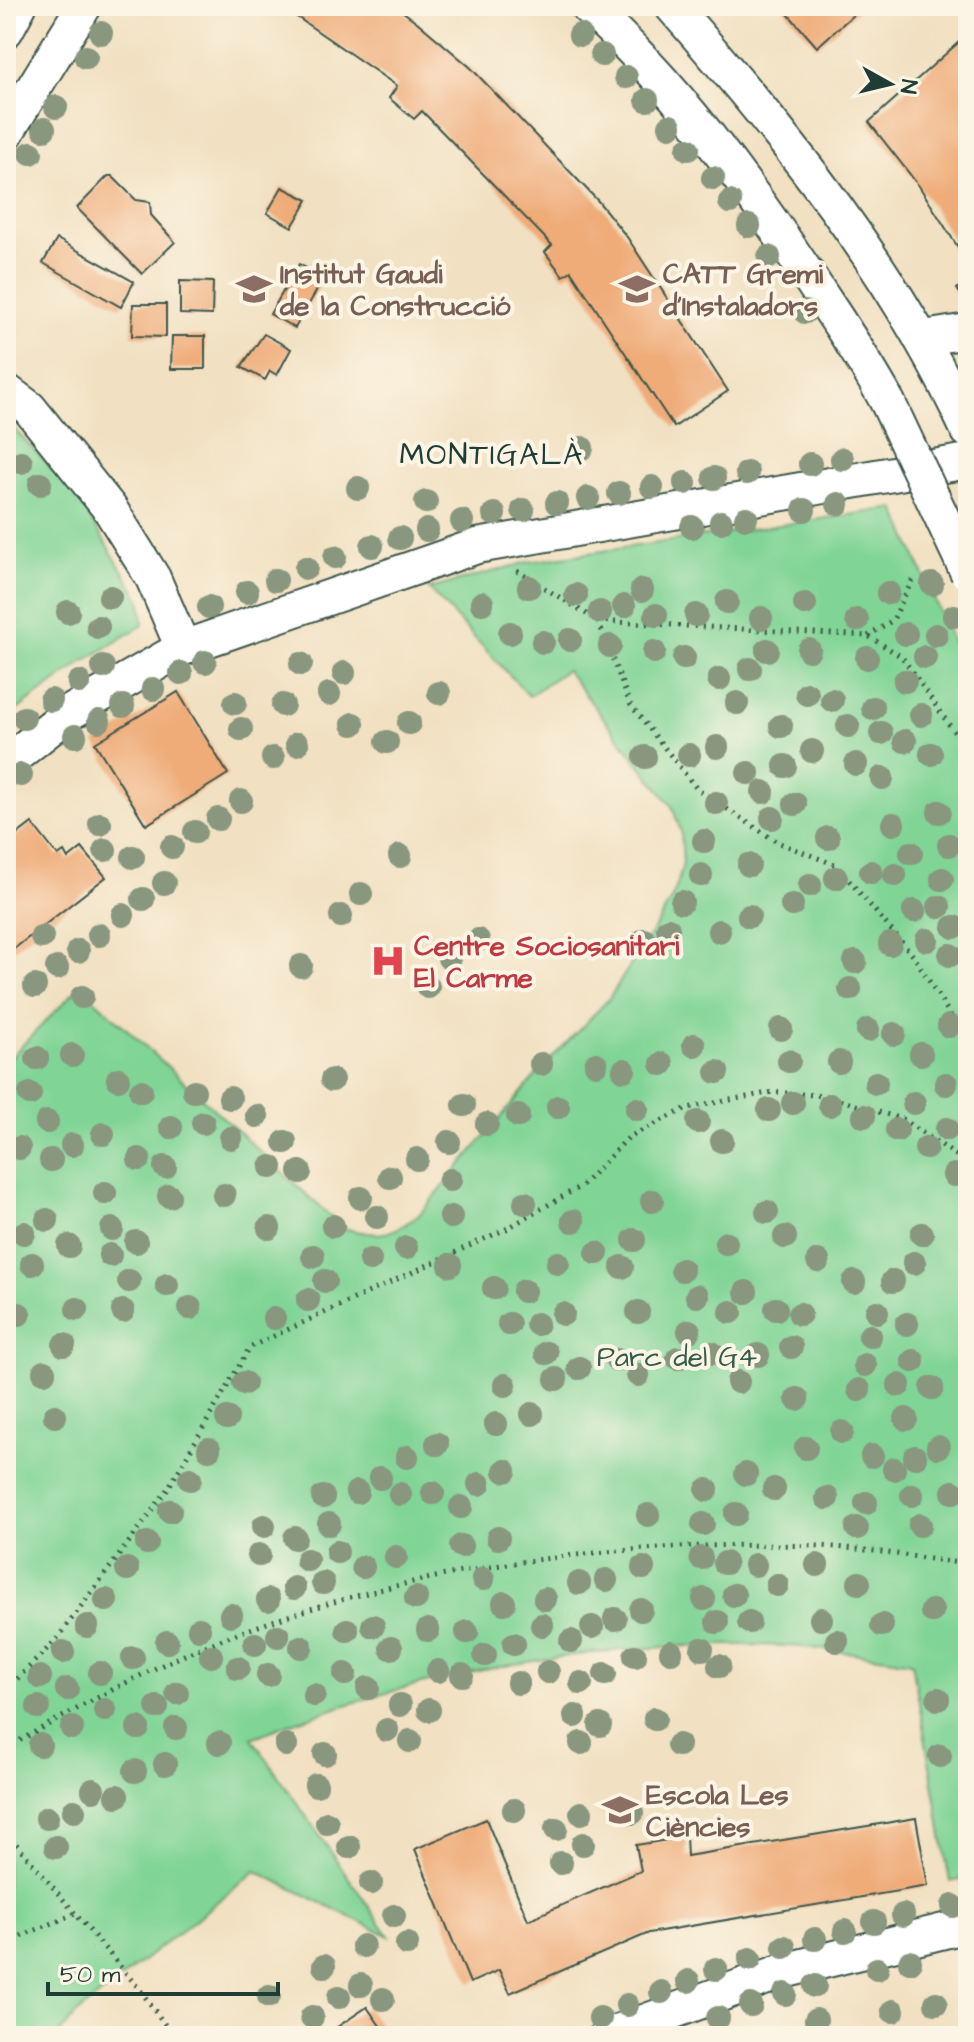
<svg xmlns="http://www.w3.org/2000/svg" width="974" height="2042" font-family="'Architects Daughter',sans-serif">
<rect width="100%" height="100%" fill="#fcf5e5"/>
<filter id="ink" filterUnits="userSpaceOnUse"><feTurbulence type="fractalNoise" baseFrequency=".0125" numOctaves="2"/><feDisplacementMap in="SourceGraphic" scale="16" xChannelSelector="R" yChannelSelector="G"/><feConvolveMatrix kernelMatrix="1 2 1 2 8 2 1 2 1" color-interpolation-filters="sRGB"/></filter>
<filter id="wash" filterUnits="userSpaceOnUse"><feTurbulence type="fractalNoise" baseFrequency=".006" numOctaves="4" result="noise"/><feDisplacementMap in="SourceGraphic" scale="32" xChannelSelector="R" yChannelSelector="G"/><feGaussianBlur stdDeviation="1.8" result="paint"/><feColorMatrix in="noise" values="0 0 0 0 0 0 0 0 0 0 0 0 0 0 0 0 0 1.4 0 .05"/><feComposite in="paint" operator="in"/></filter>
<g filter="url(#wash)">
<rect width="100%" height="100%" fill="#f1e0c1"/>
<!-- green -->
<path fill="#80d496" stroke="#508865" stroke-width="2" d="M6,420L77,496L141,601L143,625L80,664L6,718Z
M895,508L968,678V1878L950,1882L912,1662C871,1656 828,1648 786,1646C604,1639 422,1671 252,1738L389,1936L256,1871L75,2015L57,2036H6V1062L80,986L343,1228C379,1237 389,1237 419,1215L544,1066L608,1000L659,921L674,894L683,864L681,832L672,806L566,670L529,696L429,589L528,562Z"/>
<g id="blocks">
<!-- building -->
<path fill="#efac79" d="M281,6H395L417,22L470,67L598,201L627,237L728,391L674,427L571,271L563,276L545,252L552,245L422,111L414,119L389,98L397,86Z
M781,6H863L817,47Z
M968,34V263L919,186L869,122Z
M108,176H112L136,200L150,202L151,215L175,242L142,274L77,208Z
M282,187L308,200L292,227L267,213Z
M57,239L134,282L121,307L43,263Z
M299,264L324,278L295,328L270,314Z
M968,279V299L965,301L957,289Z
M180,281L213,282L212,315L180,314Z
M133,304H166V337L132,336Z
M264,334L291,349L277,375L270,371L265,380L241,367Z
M172,336H205V369H171Z
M178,692L228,774L146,825L95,743Z
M32,823L58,856L64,852L68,859L82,848L106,877L6,955V843Z
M916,1818L928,1886L649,1933L510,1993L499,1970L470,1983L415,1849L486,1819L528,1920L641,1871L636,1845L686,1837L687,1856Z
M367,2007L387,2036H324Z"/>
</g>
</g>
<g filter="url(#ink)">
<use href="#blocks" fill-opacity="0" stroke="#3e5549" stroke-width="2"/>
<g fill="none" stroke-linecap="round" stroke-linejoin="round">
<!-- minor casing -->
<g stroke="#3e5549" stroke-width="38">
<path id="minor" d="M587,6C674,84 742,177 807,274C835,317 864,358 888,403
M672,6C786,136 896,272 968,430
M6,30L19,6
M6,133L84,6
M924,338L968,331
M6,391L29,408L110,509L153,578L183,648
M6,763L69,713L183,648L477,546L968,461
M606,2036L783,1971L968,1925"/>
</g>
<!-- path -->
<path stroke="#3e5549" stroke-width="5" stroke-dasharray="2 6" stroke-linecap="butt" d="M517,571L598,621L630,704L697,789L777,842L836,865L915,958L968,1044
M598,621L868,636L902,657L968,752
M868,636L893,620L914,577
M964,1157L968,1144
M6,1690L56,1640L166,1492L250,1347L506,1229L581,1186L629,1137L687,1108L773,1092L826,1096L902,1119L968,1163
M6,1748C77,1709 147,1668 223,1639C414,1566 613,1540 817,1546C867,1548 918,1558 968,1564
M6,1832L141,1991L173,2036
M6,1942L75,1914"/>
<!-- minor -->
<use href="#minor" stroke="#fff" stroke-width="34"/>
<!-- minor-bridge casing -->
<g stroke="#3e5549" stroke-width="38" stroke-linecap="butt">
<path id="minor-bridge" d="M888,403L968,573"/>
</g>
<!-- minor-bridge -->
<use href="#minor-bridge" stroke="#fff" stroke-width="34"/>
</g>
<!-- trees -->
<g fill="#88977e">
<circle cx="101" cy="33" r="12"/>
<circle cx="580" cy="35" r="12"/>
<circle cx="602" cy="55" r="12"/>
<circle cx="86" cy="57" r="12"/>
<circle cx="626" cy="77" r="12"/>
<circle cx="647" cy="100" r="12"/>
<circle cx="56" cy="107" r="12"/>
<circle cx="670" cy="126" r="12"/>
<circle cx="44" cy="129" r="12"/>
<circle cx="688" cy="149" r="12"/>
<circle cx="31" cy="153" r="12"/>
<circle cx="713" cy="178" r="12"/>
<circle cx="730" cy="202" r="12"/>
<circle cx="749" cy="226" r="12"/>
<circle cx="769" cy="257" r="12"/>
<circle cx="805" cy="312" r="12"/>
<circle cx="582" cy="448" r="12"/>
<circle cx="842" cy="459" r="12"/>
<circle cx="21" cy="462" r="12"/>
<circle cx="810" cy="464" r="12"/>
<circle cx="747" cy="473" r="12"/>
<circle cx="714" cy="478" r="12"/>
<circle cx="685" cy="483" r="12"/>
<circle cx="40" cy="484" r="12"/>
<circle cx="652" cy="487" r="12"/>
<circle cx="358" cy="488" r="12"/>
<circle cx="619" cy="493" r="12"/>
<circle cx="588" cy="498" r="12"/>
<circle cx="426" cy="502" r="12"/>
<circle cx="557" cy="503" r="12"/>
<circle cx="838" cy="504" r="12"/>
<circle cx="523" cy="510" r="12"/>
<circle cx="804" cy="510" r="12"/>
<circle cx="494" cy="514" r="12"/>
<circle cx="746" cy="518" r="12"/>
<circle cx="462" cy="521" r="12"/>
<circle cx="721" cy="522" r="12"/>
<circle cx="692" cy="527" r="12"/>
<circle cx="427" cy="530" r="12"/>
<circle cx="400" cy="538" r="12"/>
<circle cx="372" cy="546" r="12"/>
<circle cx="335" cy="557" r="12"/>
<circle cx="306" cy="568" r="12"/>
<circle cx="276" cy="580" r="12"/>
<circle cx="932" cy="584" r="12"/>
<circle cx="529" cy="587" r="12"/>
<circle cx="642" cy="590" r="12"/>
<circle cx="247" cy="592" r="12"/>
<circle cx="888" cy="593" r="12"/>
<circle cx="576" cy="595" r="12"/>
<circle cx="110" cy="597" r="12"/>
<circle cx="727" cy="602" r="12"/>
<circle cx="482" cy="603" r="12"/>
<circle cx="805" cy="604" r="12"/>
<circle cx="624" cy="606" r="12"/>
<circle cx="209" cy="607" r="12"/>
<circle cx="68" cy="612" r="12"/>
<circle cx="600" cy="612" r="12"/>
<circle cx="656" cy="615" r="12"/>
<circle cx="696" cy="615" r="12"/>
<circle cx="954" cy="616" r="12"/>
<circle cx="761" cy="618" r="12"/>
<circle cx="857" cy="620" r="12"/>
<circle cx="98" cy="627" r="12"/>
<circle cx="510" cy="633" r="12"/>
<circle cx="906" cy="634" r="12"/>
<circle cx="936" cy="635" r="12"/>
<circle cx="570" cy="640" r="12"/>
<circle cx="543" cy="642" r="12"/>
<circle cx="610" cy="646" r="12"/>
<circle cx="767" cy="650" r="12"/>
<circle cx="809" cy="650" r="12"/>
<circle cx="654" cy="652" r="12"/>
<circle cx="925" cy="657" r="12"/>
<circle cx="684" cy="658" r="12"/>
<circle cx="867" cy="658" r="12"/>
<circle cx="205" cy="662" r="12"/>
<circle cx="301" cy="664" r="12"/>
<circle cx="103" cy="667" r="12"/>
<circle cx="750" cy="669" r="12"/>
<circle cx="181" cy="673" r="12"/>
<circle cx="344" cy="673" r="12"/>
<circle cx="719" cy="679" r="12"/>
<circle cx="905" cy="681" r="12"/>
<circle cx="79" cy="682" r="12"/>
<circle cx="153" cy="689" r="12"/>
<circle cx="439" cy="693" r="12"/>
<circle cx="329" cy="694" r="12"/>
<circle cx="807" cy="694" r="12"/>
<circle cx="51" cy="700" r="12"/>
<circle cx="832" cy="700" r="12"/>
<circle cx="235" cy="703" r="12"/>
<circle cx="737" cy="703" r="12"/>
<circle cx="283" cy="705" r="12"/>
<circle cx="123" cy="706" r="12"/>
<circle cx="873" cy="708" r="12"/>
<circle cx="921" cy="715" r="12"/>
<circle cx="24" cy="718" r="12"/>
<circle cx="99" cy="721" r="12"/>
<circle cx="409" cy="723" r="12"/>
<circle cx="353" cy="724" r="12"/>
<circle cx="781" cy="726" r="12"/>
<circle cx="848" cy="726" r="12"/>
<circle cx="241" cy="729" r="12"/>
<circle cx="881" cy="733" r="12"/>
<circle cx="75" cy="736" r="12"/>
<circle cx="905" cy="741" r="12"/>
<circle cx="387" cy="742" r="12"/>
<circle cx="297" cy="744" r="12"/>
<circle cx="717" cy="747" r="12"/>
<circle cx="812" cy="751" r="12"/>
<circle cx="931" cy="754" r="12"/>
<circle cx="689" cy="755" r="12"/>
<circle cx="645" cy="757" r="12"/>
<circle cx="273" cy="758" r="12"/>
<circle cx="856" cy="764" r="12"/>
<circle cx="785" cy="766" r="12"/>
<circle cx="748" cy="773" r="12"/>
<circle cx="21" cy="775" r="12"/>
<circle cx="882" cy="778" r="12"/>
<circle cx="763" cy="792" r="12"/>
<circle cx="241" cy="801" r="12"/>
<circle cx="716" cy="803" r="12"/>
<circle cx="795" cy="804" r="12"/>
<circle cx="939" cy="812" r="12"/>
<circle cx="772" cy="818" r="12"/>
<circle cx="218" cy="819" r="12"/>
<circle cx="100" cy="824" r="12"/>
<circle cx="893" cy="824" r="12"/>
<circle cx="195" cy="832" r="12"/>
<circle cx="828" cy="838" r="12"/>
<circle cx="704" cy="841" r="12"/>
<circle cx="949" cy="845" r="12"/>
<circle cx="172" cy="847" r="12"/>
<circle cx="105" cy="850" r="12"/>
<circle cx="911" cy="853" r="12"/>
<circle cx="400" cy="856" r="12"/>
<circle cx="133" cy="857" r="12"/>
<circle cx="749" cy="865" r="12"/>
<circle cx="871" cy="872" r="12"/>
<circle cx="701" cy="875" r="12"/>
<circle cx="895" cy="875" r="12"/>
<circle cx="836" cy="878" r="12"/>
<circle cx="942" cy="879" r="12"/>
<circle cx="164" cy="883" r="12"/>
<circle cx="810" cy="885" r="12"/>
<circle cx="361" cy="894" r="12"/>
<circle cx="143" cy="899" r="12"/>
<circle cx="682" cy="902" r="12"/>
<circle cx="792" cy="905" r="12"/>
<circle cx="939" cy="907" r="12"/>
<circle cx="914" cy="911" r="12"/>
<circle cx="123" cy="915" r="12"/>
<circle cx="341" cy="916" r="12"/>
<circle cx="749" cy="916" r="12"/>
<circle cx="954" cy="927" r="12"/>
<circle cx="668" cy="929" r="12"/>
<circle cx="719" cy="931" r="12"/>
<circle cx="99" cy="935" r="12"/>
<circle cx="42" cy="937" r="12"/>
<circle cx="478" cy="940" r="12"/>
<circle cx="644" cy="940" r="12"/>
<circle cx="927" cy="940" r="12"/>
<circle cx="890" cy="944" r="12"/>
<circle cx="78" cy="951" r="12"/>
<circle cx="950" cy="955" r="12"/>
<circle cx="449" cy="958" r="12"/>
<circle cx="855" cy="962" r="12"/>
<circle cx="301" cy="966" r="12"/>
<circle cx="57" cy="968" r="12"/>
<circle cx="35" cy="986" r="12"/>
<circle cx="428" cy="987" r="12"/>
<circle cx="850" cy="989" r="12"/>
<circle cx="82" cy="997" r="12"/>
<circle cx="949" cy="1026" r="12"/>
<circle cx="781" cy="1029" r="12"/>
<circle cx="868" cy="1030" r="12"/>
<circle cx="894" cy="1034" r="12"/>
<circle cx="694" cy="1045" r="12"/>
<circle cx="921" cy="1054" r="12"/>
<circle cx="72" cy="1055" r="12"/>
<circle cx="37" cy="1058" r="12"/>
<circle cx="789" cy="1061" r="12"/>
<circle cx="839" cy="1062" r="12"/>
<circle cx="541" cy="1064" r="12"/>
<circle cx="596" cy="1064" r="12"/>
<circle cx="662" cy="1064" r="12"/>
<circle cx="624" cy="1070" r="12"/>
<circle cx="717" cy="1072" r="12"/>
<circle cx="118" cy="1079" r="12"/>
<circle cx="332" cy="1080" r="12"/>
<circle cx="876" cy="1083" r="12"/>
<circle cx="946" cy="1084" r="12"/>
<circle cx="141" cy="1091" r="12"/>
<circle cx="194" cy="1091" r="12"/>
<circle cx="30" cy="1094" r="12"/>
<circle cx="230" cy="1098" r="12"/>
<circle cx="793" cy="1103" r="12"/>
<circle cx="914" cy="1103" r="12"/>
<circle cx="464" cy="1105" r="12"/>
<circle cx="830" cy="1105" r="12"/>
<circle cx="558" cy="1107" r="12"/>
<circle cx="637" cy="1109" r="12"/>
<circle cx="769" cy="1110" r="12"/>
<circle cx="257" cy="1116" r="12"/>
<circle cx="518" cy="1116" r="12"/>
<circle cx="864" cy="1116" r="12"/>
<circle cx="47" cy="1122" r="12"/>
<circle cx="698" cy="1122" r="12"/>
<circle cx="203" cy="1123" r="12"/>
<circle cx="487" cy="1124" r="12"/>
<circle cx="171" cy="1127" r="12"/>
<circle cx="947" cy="1129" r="12"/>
<circle cx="897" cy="1130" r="12"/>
<circle cx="103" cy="1134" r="12"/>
<circle cx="231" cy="1138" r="12"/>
<circle cx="722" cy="1141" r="12"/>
<circle cx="285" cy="1142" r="12"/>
<circle cx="449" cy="1142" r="12"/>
<circle cx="72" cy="1145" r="12"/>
<circle cx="19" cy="1148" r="12"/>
<circle cx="926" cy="1148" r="12"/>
<circle cx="139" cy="1159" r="12"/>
<circle cx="417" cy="1159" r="12"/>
<circle cx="51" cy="1160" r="12"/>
<circle cx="165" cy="1167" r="12"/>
<circle cx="271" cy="1167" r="12"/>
<circle cx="300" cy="1172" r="12"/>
<circle cx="954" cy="1175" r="12"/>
<circle cx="390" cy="1177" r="12"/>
<circle cx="450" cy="1180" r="12"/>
<circle cx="105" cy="1193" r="12"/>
<circle cx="224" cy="1195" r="12"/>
<circle cx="169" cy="1196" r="12"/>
<circle cx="361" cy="1198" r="12"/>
<circle cx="652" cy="1201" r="12"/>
<circle cx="525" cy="1203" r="12"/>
<circle cx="767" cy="1212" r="12"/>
<circle cx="377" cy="1217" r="12"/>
<circle cx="451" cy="1217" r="12"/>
<circle cx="47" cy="1220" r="12"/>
<circle cx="573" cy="1221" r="12"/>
<circle cx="333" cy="1226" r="12"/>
<circle cx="269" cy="1228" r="12"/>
<circle cx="112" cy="1229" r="12"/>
<circle cx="24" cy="1233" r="12"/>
<circle cx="922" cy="1234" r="12"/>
<circle cx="785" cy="1237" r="12"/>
<circle cx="634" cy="1240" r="12"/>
<circle cx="136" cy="1242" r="12"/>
<circle cx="726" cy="1243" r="12"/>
<circle cx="69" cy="1246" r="12"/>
<circle cx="406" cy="1248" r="12"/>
<circle cx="597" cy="1253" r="12"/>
<circle cx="110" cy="1255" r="12"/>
<circle cx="313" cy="1256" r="12"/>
<circle cx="370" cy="1260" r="12"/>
<circle cx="818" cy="1261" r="12"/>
<circle cx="558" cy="1263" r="12"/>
<circle cx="914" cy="1263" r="12"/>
<circle cx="32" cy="1264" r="12"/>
<circle cx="450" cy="1265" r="12"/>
<circle cx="622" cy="1267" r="12"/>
<circle cx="682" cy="1270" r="12"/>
<circle cx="129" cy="1281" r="12"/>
<circle cx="325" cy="1281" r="12"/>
<circle cx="893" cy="1281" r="12"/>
<circle cx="854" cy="1282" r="12"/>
<circle cx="167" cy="1285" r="12"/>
<circle cx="494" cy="1288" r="12"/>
<circle cx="524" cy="1291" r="12"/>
<circle cx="746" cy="1292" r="12"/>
<circle cx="697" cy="1296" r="12"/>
<circle cx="308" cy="1300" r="12"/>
<circle cx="190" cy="1308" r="12"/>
<circle cx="77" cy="1309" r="12"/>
<circle cx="776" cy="1309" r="12"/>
<circle cx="123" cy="1311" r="12"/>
<circle cx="638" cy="1312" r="12"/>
<circle cx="731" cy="1312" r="12"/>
<circle cx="877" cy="1312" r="12"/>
<circle cx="19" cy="1314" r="12"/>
<circle cx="563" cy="1314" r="12"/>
<circle cx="800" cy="1314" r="12"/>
<circle cx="274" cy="1318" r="12"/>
<circle cx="509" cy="1324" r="12"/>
<circle cx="537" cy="1324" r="12"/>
<circle cx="907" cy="1324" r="12"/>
<circle cx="689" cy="1331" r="12"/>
<circle cx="870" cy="1336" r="12"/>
<circle cx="64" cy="1345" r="12"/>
<circle cx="791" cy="1347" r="12"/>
<circle cx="546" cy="1353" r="12"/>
<circle cx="712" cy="1353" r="12"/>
<circle cx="758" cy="1355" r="12"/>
<circle cx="678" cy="1358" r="12"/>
<circle cx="617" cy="1360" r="12"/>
<circle cx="913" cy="1361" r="12"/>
<circle cx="865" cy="1365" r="12"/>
<circle cx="579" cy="1368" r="12"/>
<circle cx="44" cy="1372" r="12"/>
<circle cx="638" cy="1375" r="12"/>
<circle cx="556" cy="1379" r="12"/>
<circle cx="738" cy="1382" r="12"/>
<circle cx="244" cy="1383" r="12"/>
<circle cx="505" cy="1385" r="12"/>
<circle cx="899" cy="1385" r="12"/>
<circle cx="932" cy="1388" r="12"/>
<circle cx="859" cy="1390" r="12"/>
<circle cx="797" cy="1399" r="12"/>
<circle cx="532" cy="1414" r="12"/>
<circle cx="55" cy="1416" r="12"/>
<circle cx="227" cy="1418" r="12"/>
<circle cx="906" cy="1419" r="12"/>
<circle cx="496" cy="1424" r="12"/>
<circle cx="842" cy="1432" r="12"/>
<circle cx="437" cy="1444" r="12"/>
<circle cx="938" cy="1447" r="12"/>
<circle cx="806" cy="1448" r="12"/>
<circle cx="209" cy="1449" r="12"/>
<circle cx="872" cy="1456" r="12"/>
<circle cx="407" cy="1457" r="12"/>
<circle cx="915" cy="1457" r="12"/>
<circle cx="894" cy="1469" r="12"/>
<circle cx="505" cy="1471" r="12"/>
<circle cx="746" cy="1474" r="12"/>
<circle cx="380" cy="1478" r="12"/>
<circle cx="190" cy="1479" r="12"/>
<circle cx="479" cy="1484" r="12"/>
<circle cx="774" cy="1489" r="12"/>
<circle cx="707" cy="1490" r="12"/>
<circle cx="357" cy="1492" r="12"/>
<circle cx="953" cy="1492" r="12"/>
<circle cx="433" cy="1493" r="12"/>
<circle cx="400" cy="1494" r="12"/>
<circle cx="912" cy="1495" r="12"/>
<circle cx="323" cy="1497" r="12"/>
<circle cx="827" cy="1498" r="12"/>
<circle cx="866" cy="1503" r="12"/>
<circle cx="461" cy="1507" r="12"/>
<circle cx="170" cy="1511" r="12"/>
<circle cx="736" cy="1514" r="12"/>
<circle cx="648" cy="1515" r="12"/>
<circle cx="329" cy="1524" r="12"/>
<circle cx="703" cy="1524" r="12"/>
<circle cx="920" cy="1525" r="12"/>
<circle cx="264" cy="1526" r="12"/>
<circle cx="857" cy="1528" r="12"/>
<circle cx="295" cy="1538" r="12"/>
<circle cx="498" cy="1538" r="12"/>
<circle cx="147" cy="1543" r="12"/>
<circle cx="461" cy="1546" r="12"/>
<circle cx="337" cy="1552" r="12"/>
<circle cx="259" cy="1555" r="12"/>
<circle cx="396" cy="1557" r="12"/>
<circle cx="701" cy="1558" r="12"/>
<circle cx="307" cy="1560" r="12"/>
<circle cx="725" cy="1563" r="12"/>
<circle cx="755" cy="1565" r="12"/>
<circle cx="817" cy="1565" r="12"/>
<circle cx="363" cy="1567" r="12"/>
<circle cx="643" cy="1568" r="12"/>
<circle cx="127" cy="1569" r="12"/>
<circle cx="483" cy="1579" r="12"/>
<circle cx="606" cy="1580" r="12"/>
<circle cx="323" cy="1583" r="12"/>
<circle cx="579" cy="1583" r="12"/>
<circle cx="859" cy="1583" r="12"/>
<circle cx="777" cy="1585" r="12"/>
<circle cx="294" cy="1588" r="12"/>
<circle cx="734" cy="1595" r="12"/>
<circle cx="416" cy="1598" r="12"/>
<circle cx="545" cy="1599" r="12"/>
<circle cx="704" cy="1599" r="12"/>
<circle cx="106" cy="1600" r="12"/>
<circle cx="268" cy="1600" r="12"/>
<circle cx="504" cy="1603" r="12"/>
<circle cx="641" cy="1610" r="12"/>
<circle cx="932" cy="1611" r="12"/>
<circle cx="231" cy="1615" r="12"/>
<circle cx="615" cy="1619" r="12"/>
<circle cx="821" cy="1619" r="12"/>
<circle cx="717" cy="1622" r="12"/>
<circle cx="749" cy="1622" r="12"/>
<circle cx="542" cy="1625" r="12"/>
<circle cx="882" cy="1625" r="12"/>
<circle cx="87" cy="1626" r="12"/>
<circle cx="373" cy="1626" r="12"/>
<circle cx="592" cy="1627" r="12"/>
<circle cx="199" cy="1629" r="12"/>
<circle cx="347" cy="1630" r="12"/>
<circle cx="428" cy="1630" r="12"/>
<circle cx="467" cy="1632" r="12"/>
<circle cx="278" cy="1636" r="12"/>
<circle cx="571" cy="1641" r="12"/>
<circle cx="837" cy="1641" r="12"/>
<circle cx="167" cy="1642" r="12"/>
<circle cx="255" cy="1644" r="12"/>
<circle cx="514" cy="1644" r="12"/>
<circle cx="301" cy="1647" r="12"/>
<circle cx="391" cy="1648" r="12"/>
<circle cx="702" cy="1649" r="12"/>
<circle cx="63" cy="1652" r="12"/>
<circle cx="671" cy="1652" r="12"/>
<circle cx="485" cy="1655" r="12"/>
<circle cx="211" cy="1656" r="12"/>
<circle cx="635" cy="1656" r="12"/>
<circle cx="133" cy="1658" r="12"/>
<circle cx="719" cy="1666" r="12"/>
<circle cx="238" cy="1668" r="12"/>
<circle cx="438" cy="1671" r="12"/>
<circle cx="548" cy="1672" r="12"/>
<circle cx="100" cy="1673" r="12"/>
<circle cx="345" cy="1674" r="12"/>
<circle cx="605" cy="1674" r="12"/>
<circle cx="268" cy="1675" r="12"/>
<circle cx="462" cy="1675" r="12"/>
<circle cx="40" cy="1677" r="12"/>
<circle cx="518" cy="1683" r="12"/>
<circle cx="581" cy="1683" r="12"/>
<circle cx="368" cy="1688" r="12"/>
<circle cx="67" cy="1689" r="12"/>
<circle cx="177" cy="1693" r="12"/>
<circle cx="314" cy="1695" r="12"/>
<circle cx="938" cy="1699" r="12"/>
<circle cx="400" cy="1705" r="12"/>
<circle cx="38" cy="1707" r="12"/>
<circle cx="157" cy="1707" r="12"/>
<circle cx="105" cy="1710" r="12"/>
<circle cx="429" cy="1710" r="12"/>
<circle cx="575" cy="1716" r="12"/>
<circle cx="655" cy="1719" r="12"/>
<circle cx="600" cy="1725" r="12"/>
<circle cx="72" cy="1728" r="12"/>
<circle cx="138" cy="1728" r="12"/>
<circle cx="176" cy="1728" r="12"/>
<circle cx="387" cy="1730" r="12"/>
<circle cx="410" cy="1741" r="12"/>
<circle cx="219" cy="1743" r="12"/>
<circle cx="581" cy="1743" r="12"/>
<circle cx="40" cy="1745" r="12"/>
<circle cx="286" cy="1745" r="12"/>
<circle cx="678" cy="1745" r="12"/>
<circle cx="325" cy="1754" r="12"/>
<circle cx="940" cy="1756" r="12"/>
<circle cx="165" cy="1764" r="12"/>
<circle cx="135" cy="1771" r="12"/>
<circle cx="316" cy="1785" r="12"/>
<circle cx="93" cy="1790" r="12"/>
<circle cx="117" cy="1796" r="12"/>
<circle cx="514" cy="1810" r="12"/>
<circle cx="74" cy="1811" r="12"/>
<circle cx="581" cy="1813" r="12"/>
<circle cx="632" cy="1813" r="12"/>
<circle cx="47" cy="1818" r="12"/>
<circle cx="327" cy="1823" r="12"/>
<circle cx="556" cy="1829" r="12"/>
<circle cx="583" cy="1844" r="12"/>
<circle cx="56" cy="1847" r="12"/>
<circle cx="349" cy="1847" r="12"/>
<circle cx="561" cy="1863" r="12"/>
<circle cx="371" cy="1883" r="12"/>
<circle cx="953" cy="1906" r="12"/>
<circle cx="903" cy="1915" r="12"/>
<circle cx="394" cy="1916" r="12"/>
<circle cx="874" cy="1922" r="12"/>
<circle cx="845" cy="1931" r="12"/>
<circle cx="815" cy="1939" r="12"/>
<circle cx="407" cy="1944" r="12"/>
<circle cx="363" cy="1946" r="12"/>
<circle cx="784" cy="1947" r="12"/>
<circle cx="750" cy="1959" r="12"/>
<circle cx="910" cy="1962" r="12"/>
<circle cx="324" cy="1966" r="12"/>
<circle cx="716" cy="1969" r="12"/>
<circle cx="877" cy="1969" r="12"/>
<circle cx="688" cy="1981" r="12"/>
<circle cx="361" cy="1985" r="12"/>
<circle cx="815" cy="1986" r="12"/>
<circle cx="661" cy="1992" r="12"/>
<circle cx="785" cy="1994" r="12"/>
<circle cx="269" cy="1996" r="12"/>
<circle cx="339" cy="1997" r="12"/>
<circle cx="383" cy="1999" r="12"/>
<circle cx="936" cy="2003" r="12"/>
<circle cx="627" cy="2005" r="12"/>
<circle cx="751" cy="2005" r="12"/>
<circle cx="893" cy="2011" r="12"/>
<circle cx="312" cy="2017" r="12"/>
<circle cx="600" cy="2018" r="12"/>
<circle cx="718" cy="2018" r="12"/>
<circle cx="816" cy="2020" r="12"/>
</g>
</g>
<!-- icons -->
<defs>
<g id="university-bare" transform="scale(2.76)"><path d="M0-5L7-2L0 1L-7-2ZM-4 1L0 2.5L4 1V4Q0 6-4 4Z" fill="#8d6e63" stroke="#fcf5e5" stroke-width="2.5" paint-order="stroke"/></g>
<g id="hospital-bare" transform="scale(2.76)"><path d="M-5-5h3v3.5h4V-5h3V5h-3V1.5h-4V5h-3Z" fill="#e0444e" stroke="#fcf5e5" stroke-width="2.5" paint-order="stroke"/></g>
<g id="school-bare" transform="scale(2.76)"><path d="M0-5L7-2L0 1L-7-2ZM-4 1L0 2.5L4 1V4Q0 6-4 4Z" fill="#8d6e63" stroke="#fcf5e5" stroke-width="2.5" paint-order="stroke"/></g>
</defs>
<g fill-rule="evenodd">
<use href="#university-bare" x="254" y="289"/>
<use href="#university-bare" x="637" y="289"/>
<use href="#hospital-bare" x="388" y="961"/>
<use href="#school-bare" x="620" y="1810"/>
</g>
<g text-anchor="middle" stroke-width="8" stroke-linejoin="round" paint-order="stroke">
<!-- education labels -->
<g font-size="28" font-weight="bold" fill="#785e54" stroke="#fcf5e5" text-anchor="start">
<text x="280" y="283">Institut Gaudi<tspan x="280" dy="32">de la Construcció</tspan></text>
<text x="663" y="283">CATT Gremi<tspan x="663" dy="32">d'Instaladors</tspan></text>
<text x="646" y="1804">Escola Les<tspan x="646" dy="32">Ciències</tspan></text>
</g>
<!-- health labels -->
<g font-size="28" font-weight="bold" fill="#be3a42" stroke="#fcf5e5" text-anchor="start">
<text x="414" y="955">Centre Sociosanitari<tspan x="414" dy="32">El Carme</tspan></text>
</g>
<!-- park labels -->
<g font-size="28" fill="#325b48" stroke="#fcf5e5">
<text x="677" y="1366">Parc del G4</text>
</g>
<!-- neighbourhood labels -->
<g font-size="30" letter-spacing="2" fill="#1f3d34" stroke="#fcf5e5">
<text x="492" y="464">MONTIGALÀ</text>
</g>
</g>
<!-- margin -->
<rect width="974" height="2042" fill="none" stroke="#fcf5e5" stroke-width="32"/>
<!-- north arrow -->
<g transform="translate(890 84) rotate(98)" stroke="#fcf5e5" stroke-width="6" paint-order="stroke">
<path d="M0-6L14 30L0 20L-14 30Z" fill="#1f3d34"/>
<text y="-12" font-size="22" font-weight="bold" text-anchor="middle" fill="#1f3d34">N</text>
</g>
<!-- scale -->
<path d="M48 1982v12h230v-12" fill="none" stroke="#1f3d34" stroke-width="4"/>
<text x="60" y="1982" font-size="24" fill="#1f3d34" stroke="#fcf5e5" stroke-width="6" paint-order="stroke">50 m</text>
</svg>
